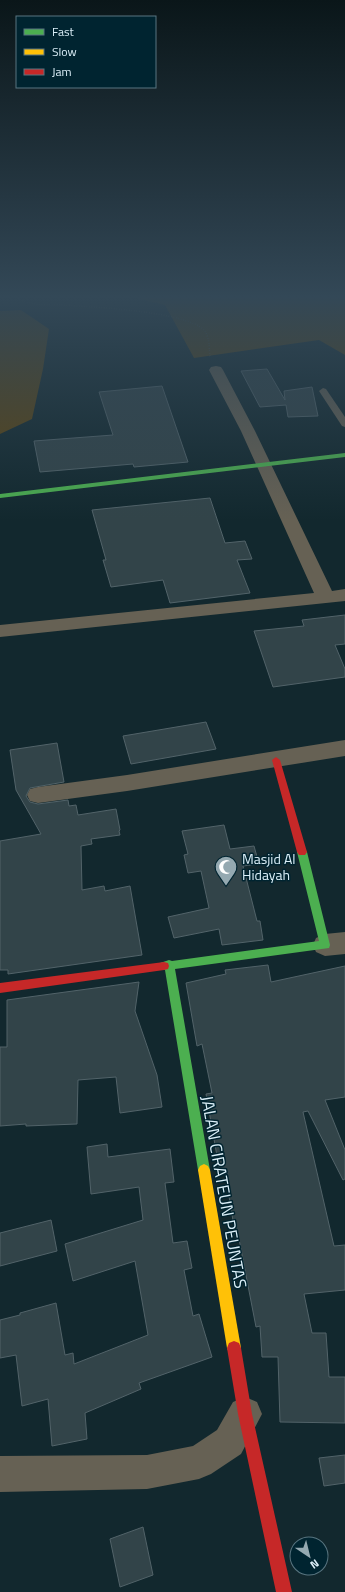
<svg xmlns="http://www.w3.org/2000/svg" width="345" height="1592" font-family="'Titillium Web',sans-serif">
<rect width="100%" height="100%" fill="#12282e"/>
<!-- forest -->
<path fill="#5c4411" d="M136,298H345V355L319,340L194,358L165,305Z
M21,310L49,329L43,369L32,419L0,434V311Z"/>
<!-- building -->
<path fill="#324449" stroke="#526369" d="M267,369L285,400L284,391L312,387L318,416L288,417L286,405L260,407L241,371Z
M162,386L188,462L134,467L133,464L40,472L34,441L113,435L99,392Z
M210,498L225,543L245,541L252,559L237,560L250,593L170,603L163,580L111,587L103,560H106L92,510Z
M345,615V644L335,645L345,669V677L273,687L254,631L304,626L302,620Z
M206,722L216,749L131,764L123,736Z
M57,743L64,782L30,788L26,796L30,802L38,804L68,800L69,806L76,805L78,815L116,809L120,830L119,831L120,835L91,839L92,844L81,846L82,890L104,886L105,891L130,886L142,955L8,974V970H0V841L41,834L16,790L10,750Z
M224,825L230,849L254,846L259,864L243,866L257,921H260L263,940L222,945L219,929L174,938L168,917L209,908L201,871L188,873L184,855L188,854L182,831Z
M268,965L271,982L345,966V1097L325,1100L345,1150V1179L343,1180L308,1111L303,1112L334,1246L345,1245V1290L304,1294L312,1333H326L329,1377H345V1423L280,1422L278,1357H262L260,1326L256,1327L239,1239H236L225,1172L220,1173L206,1094L212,1093L202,1044L197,1046L186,983L226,974L225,970Z
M139,982L135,1011L157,1075L162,1107L120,1113L116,1077L78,1080L77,1124L26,1126V1124L0,1126V1047H7V1000Z
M107,1144L108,1157L170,1149L174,1182L165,1183L173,1243L187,1241L192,1268L184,1270L193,1316L199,1314L212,1357L139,1383L141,1389L85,1413L87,1439L52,1446L48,1399L22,1406L16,1355L0,1358V1320L20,1315V1313L56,1303L65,1355L73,1353L74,1364L148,1335L135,1261L73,1281L65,1244L143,1220L139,1187L91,1194L87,1147Z
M51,1220L57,1251L0,1266V1233Z
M345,1455V1483L324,1486L319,1458Z
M143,1527L153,1575L120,1587L110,1539Z"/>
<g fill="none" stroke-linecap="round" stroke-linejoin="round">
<!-- path -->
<path stroke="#595e59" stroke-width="1.5" stroke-dasharray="0.5 2" stroke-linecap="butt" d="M18,298C31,307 48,304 63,305C92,307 185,311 204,330C210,337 209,349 210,357"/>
<!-- lane -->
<path fill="#666154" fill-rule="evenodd" d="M323,388L326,389L345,417V427L342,426L319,391Z"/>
<!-- street -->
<path fill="#666154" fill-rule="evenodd" d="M216,366L221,367L223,370L255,431L332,591L345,589V601L0,637V625L314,593L241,431L209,370L211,367Z
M345,740V756L127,791L38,803L30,801L27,795L30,789L38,787L127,775Z
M345,932V954L325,956L316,952L313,945L316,938L325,934Z
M245,1397L257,1402L262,1414L241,1454L211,1474L199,1479L147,1489L0,1492V1456L147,1455L193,1446L217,1430L233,1402Z"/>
<!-- fast -->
<path fill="#4caf50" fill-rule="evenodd" d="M345,453V457L0,498V494Z
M302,848L305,849L307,852L330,945L329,948L175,969L210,1170L208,1174L204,1176L200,1174L198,1170L165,970L160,969L159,966L160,963L169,960L172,961L319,941L297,852L299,849Z"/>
<!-- slow -->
<path fill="#ffc107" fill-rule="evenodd" d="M204,1164L208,1166L210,1170L241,1348L239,1353L234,1355L229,1353L227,1348L198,1170L200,1166Z"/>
<!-- jam -->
<path fill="#c62828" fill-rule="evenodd" d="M276,757L280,760L307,852L305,855H299L297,852L272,760Z
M164,962L168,963L169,966L168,969L164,970L0,993V983Z
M234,1341L239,1343L241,1348L252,1414L292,1592H276L238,1414L227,1348L229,1343Z"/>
</g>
<!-- sky -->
<linearGradient id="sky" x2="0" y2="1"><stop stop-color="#0a1619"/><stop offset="0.57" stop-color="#334857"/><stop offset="1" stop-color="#334857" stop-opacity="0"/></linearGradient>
<rect width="345" height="521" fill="url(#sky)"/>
<!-- icons -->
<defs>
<g id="mosque-pin" transform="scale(1.15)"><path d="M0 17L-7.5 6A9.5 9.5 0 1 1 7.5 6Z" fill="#95a9b1" stroke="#002430"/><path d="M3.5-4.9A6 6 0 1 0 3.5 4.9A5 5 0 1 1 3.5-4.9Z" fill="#fff"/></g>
</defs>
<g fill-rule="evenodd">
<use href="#mosque-pin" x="226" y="867"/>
</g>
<g text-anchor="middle" stroke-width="3" stroke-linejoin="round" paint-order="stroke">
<!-- poi labels -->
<g font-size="14" fill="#dbeff8" stroke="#002430" text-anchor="start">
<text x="242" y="864">Masjid Al<tspan x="242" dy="16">Hidayah</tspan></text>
</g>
<!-- near-street labels -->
<g font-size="17" fill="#dbeff8" stroke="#002430">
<text transform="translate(224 1192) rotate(80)" y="6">JALAN CIRATEUN PEUNTAS</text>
</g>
</g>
<!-- legend -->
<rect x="16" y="16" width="140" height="72" fill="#002430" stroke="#587580"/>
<rect x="24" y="29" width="20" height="6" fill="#4caf50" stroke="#587580"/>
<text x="52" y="36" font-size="12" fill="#dbeff8">Fast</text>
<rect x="24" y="49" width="20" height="6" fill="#ffc107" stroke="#587580"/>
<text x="52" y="56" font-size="12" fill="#dbeff8">Slow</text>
<rect x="24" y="69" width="20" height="6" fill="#c62828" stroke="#587580"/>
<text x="52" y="76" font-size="12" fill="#dbeff8">Jam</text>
<!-- north arrow -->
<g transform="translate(309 1556) rotate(145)"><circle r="19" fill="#002430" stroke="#587580"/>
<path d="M0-3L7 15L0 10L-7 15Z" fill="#95a9b1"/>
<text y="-6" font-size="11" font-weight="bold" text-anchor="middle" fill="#dbeff8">N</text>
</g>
</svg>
